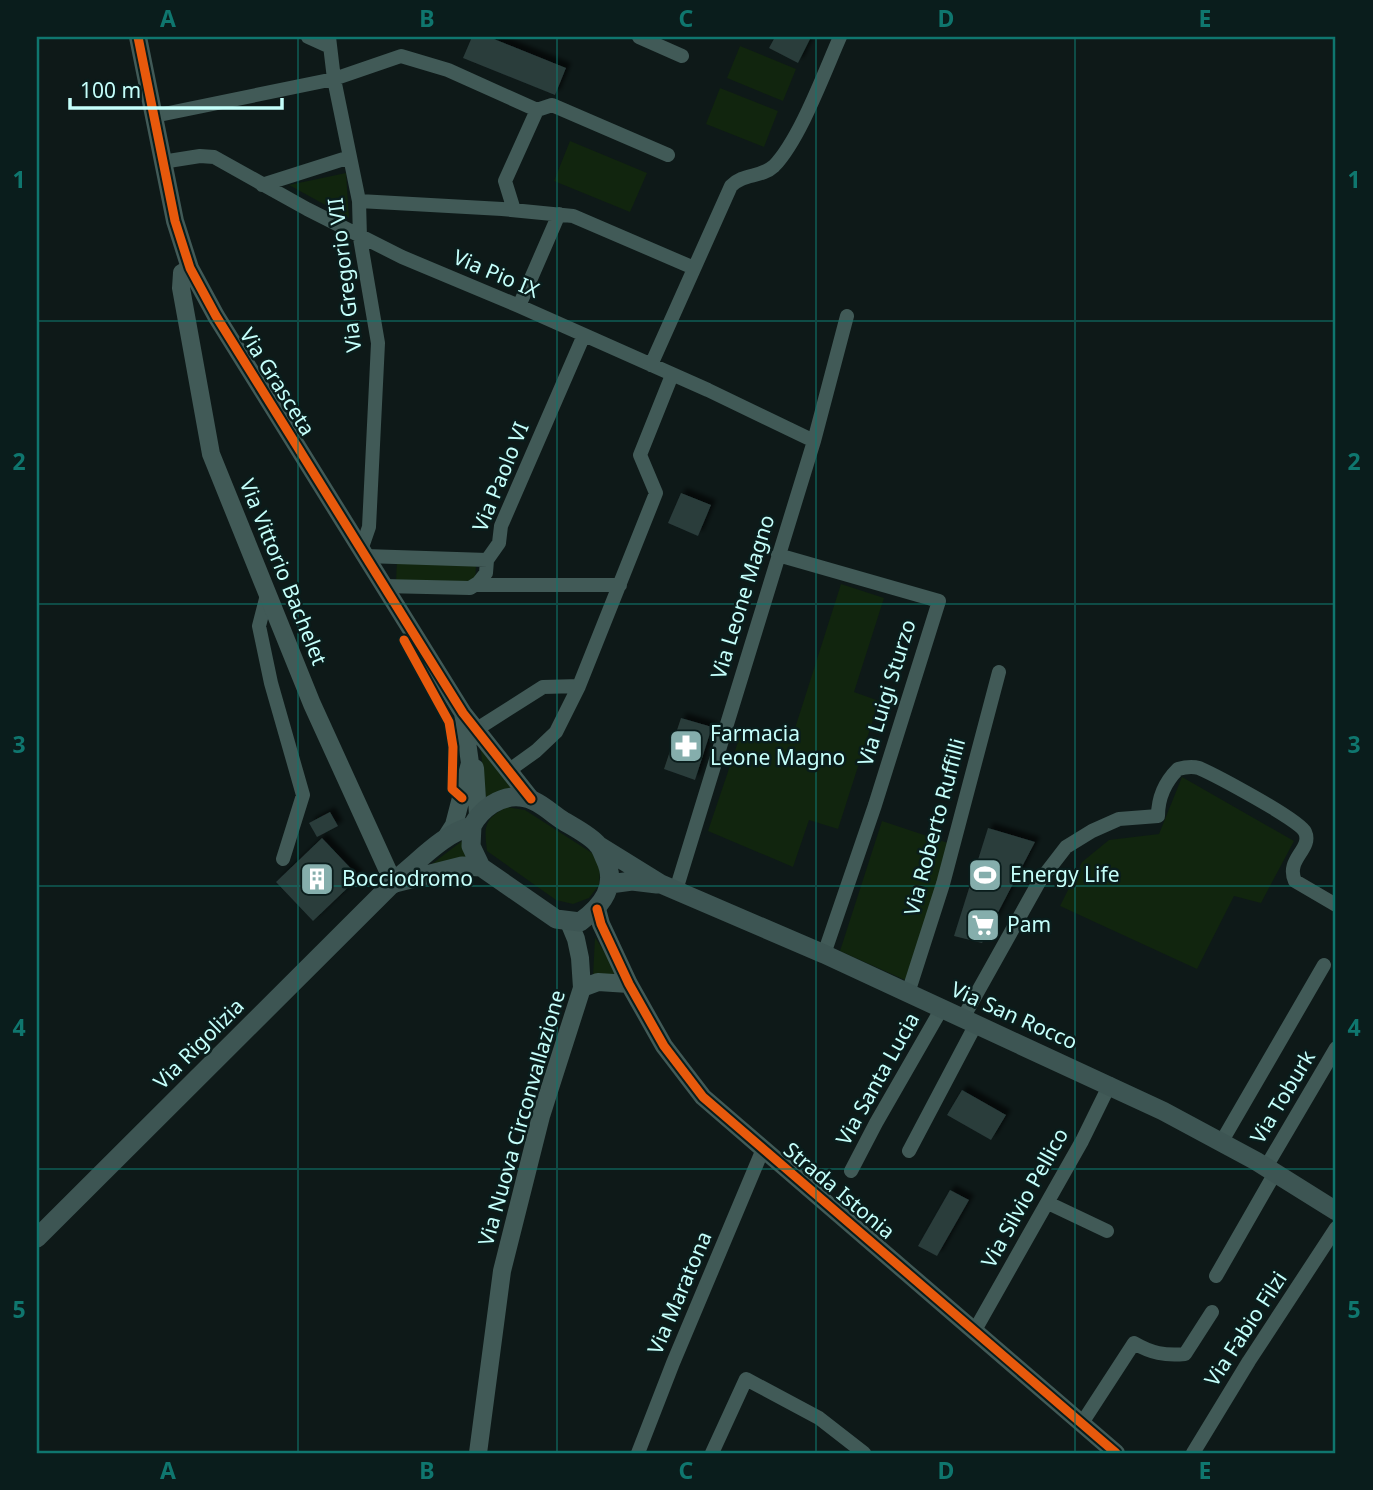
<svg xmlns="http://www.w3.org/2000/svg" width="1373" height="1490" font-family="'Noto Sans',sans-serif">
<defs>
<filter id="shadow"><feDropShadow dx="5" dy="-5" stdDeviation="2" flood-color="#0009"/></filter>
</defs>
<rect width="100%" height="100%" fill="#0e1918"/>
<!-- green -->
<path fill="#11250e" d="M740,46L796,69L783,101L727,78Z
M720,88L778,111L764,147L706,124Z
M570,141L647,173L630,212L554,181Z
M346,173L349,218L289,185Z
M397,560L476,565L475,585L396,582Z
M841,584L884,598L854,692L879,701L838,829L809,820L793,867L708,831L742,730L790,744Z
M480,743L516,788L486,799Z
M1182,777L1294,841L1261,903L1234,896L1197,969L1060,906L1082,862L1109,840L1159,834Z
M507,807L525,810L592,853L600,868L599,885L589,898L573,904L556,900L487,851C484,826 484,819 507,807Z
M882,821L951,844L905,980L840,951Z
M466,838L471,860L424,870Z
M595,937L619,976L593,977Z"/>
<!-- building -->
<path fill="#2a3c3b" filter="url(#shadow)" d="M472,37H489L566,68L555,95L463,58Z
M775,37H811L798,63L769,48Z
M681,493L711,505L698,536L668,523Z
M681,718L712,727L695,780L664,769Z
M330,812L338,826L317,837L309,823Z
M988,828L1035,842L982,943L954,936Z
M322,838L359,877L313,921L276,882Z
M962,1090L1006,1115L991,1140L947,1115Z
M950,1190L969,1200L937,1256L918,1246Z"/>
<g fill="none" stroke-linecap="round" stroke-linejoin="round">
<!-- minor -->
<path stroke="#415a57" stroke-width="14" d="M308,37L330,47
M329,37L334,79L359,201L360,238L378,343L369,527L361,550
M639,37L682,56
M154,116L334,79L401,56L448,70L537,110L552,105L668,155
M162,162L200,156L214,157L307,209L402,257L519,306L708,390L814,441
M262,185L350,157
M359,201L502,209L573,216L694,268
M514,210L505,181L537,110
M519,306L559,214
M651,365L731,186C743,173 761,178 774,166C800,139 824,73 840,37
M778,555L939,601L875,805L824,954
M365,556L487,560
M475,585H620
M383,586L470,588L478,583L486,573L487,560L499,543L501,526L584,335
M267,595L259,626L271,683L303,795L283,859
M477,729L543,687L579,686L656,493L640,455L672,375
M508,771L536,751L556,732L579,686
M676,890L814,441L847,316
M908,993L943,884L999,672
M963,1018L1039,882L1066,847L1092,831L1119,819L1158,816C1158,797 1165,782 1178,769C1185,767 1192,766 1199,768C1215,775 1300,820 1305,832C1313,849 1285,859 1295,881L1336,905
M1222,1141L1324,965
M909,1151L976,1024
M1266,1167L1336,1048
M851,1171L876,1123L942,1008
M1048,1203L1107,1231
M1216,1276L1275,1173
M975,1330L1082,1141L1110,1084
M1082,1423L1134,1343C1151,1353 1165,1356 1185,1354L1212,1312
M638,1453L673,1363L763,1149
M712,1453L746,1379L819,1418L864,1453
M1193,1453L1249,1361L1336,1228"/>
<!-- tertiary -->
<path stroke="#415a57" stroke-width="18" d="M138,37L175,221L190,268L216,316L463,713L531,799
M190,268L182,273L181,288L211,454L312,704L394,884
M475,768L478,815
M445,839L454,825L470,763L463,713
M597,909L601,924L629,984L664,1046L703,1097L1116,1453
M582,988L598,982L629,984
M478,1453L502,1271L541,1116L582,988L580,958L576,939L569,922"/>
<!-- secondary -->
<path stroke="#3d5553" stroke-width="19" d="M598,845L661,884L824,954L1163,1111L1256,1161L1336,1211
M395,883L462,866L481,867
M610,884L632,881L657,884
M37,1238L401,875C423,857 445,833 472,826C481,809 500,795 520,797C536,798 550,812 562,820C573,827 590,835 598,845C601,848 603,855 605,859C618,886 602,906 580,922L556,919L481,867L471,846L472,826"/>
<!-- cycleway casing -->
<g stroke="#0a1d1c" stroke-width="13">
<path id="cycleway" d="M138,37L175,221L190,268L216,316L463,713L531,799
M404,640L449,722L453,747L452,789L462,798
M597,909L601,924L629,984L664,1046L703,1097L1116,1453"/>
</g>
<!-- cycleway -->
<use href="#cycleway" stroke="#e8590c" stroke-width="9"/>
</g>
<!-- grid -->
<path fill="none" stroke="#0f766e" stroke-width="2" stroke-opacity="0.55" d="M298,37V1453M557,37V1453M816,37V1453M1075,37V1453M37,321H1336M37,604H1336M37,886H1336M37,1169H1336"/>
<!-- icons -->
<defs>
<g id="pharmacy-square" transform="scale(1.75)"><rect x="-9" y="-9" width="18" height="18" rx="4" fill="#85aeac" stroke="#0a1d1c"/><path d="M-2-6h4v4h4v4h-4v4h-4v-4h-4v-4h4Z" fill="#fff"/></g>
<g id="stadium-square" transform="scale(1.75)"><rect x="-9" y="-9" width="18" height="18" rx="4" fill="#85aeac" stroke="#0a1d1c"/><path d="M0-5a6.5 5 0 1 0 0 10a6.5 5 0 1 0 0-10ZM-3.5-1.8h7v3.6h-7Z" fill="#fff"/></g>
<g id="building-square" transform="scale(1.75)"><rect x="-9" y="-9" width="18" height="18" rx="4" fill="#85aeac" stroke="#0a1d1c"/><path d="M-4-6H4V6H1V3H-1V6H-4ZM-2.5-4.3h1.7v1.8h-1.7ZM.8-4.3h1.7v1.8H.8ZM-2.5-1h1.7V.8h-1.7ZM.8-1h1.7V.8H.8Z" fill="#fff"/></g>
<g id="supermarket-square" transform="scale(1.75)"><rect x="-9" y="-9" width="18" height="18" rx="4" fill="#85aeac" stroke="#0a1d1c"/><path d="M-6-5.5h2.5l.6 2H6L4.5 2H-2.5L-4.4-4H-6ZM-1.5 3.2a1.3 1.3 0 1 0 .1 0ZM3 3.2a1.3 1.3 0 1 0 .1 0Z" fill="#fff"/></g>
</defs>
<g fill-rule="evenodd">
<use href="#pharmacy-square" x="686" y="746"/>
<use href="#stadium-square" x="985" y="875"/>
<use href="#building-square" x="317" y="879"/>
<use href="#supermarket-square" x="983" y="925"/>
</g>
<g text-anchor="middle" stroke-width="5" stroke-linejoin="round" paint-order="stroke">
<!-- street labels -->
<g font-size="21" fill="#c5fffb" stroke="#0a1d1c">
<text transform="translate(496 274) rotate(23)" y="7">Via Pio IX</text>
<text transform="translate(345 275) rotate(-97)" y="7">Via Gregorio VII</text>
<text transform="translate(277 382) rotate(58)" y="7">Via Grasceta</text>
<text transform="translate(501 477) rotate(-68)" y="7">Via Paolo VI</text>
<text transform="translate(283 572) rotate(68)" y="7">Via Vittorio Bachelet</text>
<text transform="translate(743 597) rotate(-73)" y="7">Via Leone Magno</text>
<text transform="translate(887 693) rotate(-73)" y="7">Via Luigi Sturzo</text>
<text transform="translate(935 827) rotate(-75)" y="7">Via Roberto Ruffilli</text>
<text transform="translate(1014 1016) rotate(24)" y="7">Via San Rocco</text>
<text transform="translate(199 1044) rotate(-45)" y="7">Via Rigolizia</text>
<text transform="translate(878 1079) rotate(-61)" y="7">Via Santa Lucia</text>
<text transform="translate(1283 1097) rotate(-59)" y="7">Via Toburk</text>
<text transform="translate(522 1118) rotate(-74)" y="7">Via Nuova Circonvallazione</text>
<text transform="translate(839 1191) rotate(40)" y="7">Strada Istonia</text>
<text transform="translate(1025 1198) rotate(-61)" y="7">Via Silvio Pellico</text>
<text transform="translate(680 1293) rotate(-67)" y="7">Via Maratona</text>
<text transform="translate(1246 1329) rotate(-57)" y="7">Via Fabio Filzi</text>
</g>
<!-- poi labels -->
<g font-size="21" fill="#c5fffb" stroke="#0a1d1c" text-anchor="start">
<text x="710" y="741">Farmacia<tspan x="710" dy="24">Leone Magno</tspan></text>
<text x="1010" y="882">Energy Life</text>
<text x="342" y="886">Bocciodromo</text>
<text x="1007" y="932">Pam</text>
</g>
</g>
<!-- border -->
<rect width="1373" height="1490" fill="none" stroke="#0a1d1c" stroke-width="77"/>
<!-- scale -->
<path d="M70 98v10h212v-10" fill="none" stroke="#c5fffb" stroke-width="3.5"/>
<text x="80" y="98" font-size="21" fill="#c5fffb" stroke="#0a1d1c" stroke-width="5" paint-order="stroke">100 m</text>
<rect x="38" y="38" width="1296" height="1414" fill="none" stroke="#0f766e" stroke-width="2.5"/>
<g font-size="23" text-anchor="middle" font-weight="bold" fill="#0f766e">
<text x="168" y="27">A</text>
<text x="427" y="27">B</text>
<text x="686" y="27">C</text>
<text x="946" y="27">D</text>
<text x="1205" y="27">E</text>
<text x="19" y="188">1</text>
<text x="1354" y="188">1</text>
<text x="19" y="470">2</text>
<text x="1354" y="470">2</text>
<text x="19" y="753">3</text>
<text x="1354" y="753">3</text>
<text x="19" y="1036">4</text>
<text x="1354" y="1036">4</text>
<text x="19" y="1318">5</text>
<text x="1354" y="1318">5</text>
<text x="168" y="1479">A</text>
<text x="427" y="1479">B</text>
<text x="686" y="1479">C</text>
<text x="946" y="1479">D</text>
<text x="1205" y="1479">E</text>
</g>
</svg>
